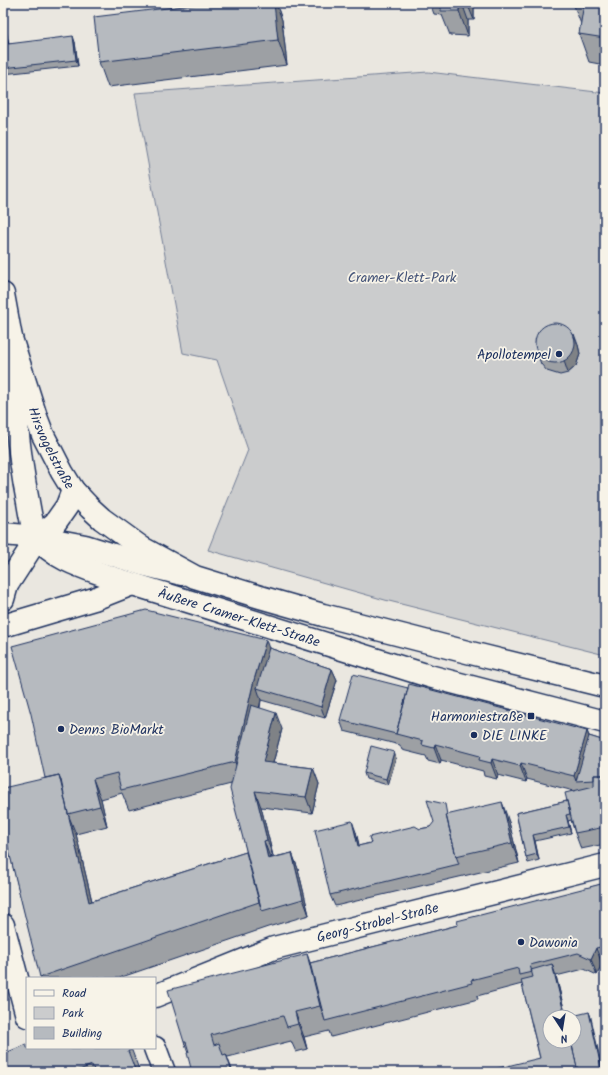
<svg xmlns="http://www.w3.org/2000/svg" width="608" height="1075" font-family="Kalam,sans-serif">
<rect width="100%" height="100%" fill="#eae7e0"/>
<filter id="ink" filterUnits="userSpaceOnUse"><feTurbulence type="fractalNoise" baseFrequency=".025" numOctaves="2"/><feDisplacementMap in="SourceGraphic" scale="8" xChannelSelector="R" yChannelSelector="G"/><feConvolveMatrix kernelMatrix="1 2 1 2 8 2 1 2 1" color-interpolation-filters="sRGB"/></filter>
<g filter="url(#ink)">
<!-- green -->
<path fill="#cbcccd" stroke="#737e96" d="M428,72L605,93V655L385,600L208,550L248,450L217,360L183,353L135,93Z"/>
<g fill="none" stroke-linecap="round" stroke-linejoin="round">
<!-- minor casing -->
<g stroke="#1b2f5e" stroke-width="25">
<g id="minor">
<path d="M3,534L38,537L85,546L142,564L182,574"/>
<path d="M3,599L7,585L38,537L55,523L67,506L73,490"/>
<path d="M3,626L94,599L132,584"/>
<path d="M3,925L27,1016"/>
<path id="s1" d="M155,996L274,948L605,865"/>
<path d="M155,1048L164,1072"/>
</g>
</g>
<!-- major casing -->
<g stroke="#1b2f5e" stroke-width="25">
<g id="major">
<path id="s2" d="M3,294L11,338L36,417L43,435L62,472L73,490L90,508L102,519L142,548L195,577L260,597L323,615L471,653L605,686"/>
<path id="s3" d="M11,338C14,393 17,448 28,502C30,514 32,528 38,538C52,558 85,568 107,576L429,676L605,722"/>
</g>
</g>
<!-- minor -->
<use href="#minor" stroke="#f7f3e8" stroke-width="22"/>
<!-- major -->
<use href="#major" stroke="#f7f3e8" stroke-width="22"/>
</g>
<!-- wall -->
<path fill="#9da0a4" stroke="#1b2f5e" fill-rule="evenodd" d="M208,3H276L282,20L287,65L108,87L99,62Z
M430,3H474V20H468V36L450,35L442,15L434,14Z
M573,3H605V65L589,62L579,34L581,24Z
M3,18L9,44L75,42L78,66L3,74Z
M578,345L580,354L576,366L568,373L560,375L547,371L541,364L537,353Z
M269,648L332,669L337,680L325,718L261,700L260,708L282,729L273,763L313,768L319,784L312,813L261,807L273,856L270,857V858L292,853L298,869L309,915L268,927L119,978H41L3,827L45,778ZM231,784L249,862L246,852L92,901L76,834L107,826L101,799L122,793L129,810Z
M408,688L587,731L589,736L605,741V844L581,849L575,833L571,820L568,821L571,833L535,841L539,860L528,863L526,857L516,813L567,801L574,791L527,779L526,782L498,775L497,779L484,776L483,771L441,760L440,764L428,761L426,756L402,750L400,745L344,731L340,720Z
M396,758L388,785L366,779L364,773Z
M449,815L509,822L519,863L335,906L330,895L356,832L359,846L420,829L430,827Z
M605,883V964H602L597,975L584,969L556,976L566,1017L550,1041L589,1012L591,1018L540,1058L522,984L477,996L478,999L331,1037L329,1031L304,1037L307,1049L296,1052L291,1041L228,1057L188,1053L184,1042L310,963L458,925Z
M131,1048L140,1072H3Z"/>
<!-- shaded-wall -->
<path fill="#7f8286" stroke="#1b2f5e" d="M272,3H276L282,20L287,65L278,40Z
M459,3H462L468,20V36L459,11Z
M467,3H474V20Z
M3,18L10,50L8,44L3,21Z
M73,36L75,42L78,66L76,60Z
M574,334L578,345L580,354L576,366L568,373L564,361Z
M3,429L4,430L3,448Z
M266,640L273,660L257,688L261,700L242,782L235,762L254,680Z
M332,669L337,680L325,718L321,707Z
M276,713L282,729L269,778L263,762Z
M587,731L593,747L576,781L574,776Z
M435,744L441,760L440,764L434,748Z
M394,752L396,758L388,785L386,779Z
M492,759L498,775L497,779L491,763Z
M521,763L527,779L526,782L520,766Z
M313,768L319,784L312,813L306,797Z
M59,775L71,813L68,814L76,834L98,927L89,902Z
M93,779L101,799L107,826L100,806Z
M255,791L261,807L273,856L267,840Z
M502,802L509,822L519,863L512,843Z
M566,815L568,821L571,833L569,827Z
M352,821L356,832L362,857L358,846Z
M533,835L535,841L539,860L537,854Z
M264,841L270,857L274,875L268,859Z
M246,852L255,877L262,911L259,902Z
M292,853L298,869L309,915L303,899Z
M596,948L602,964L597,975L591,959Z
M307,954L316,979L325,1020L320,1006Z
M552,964L556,976L566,1017H565Z
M295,1012L304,1037L307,1049L298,1024Z
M589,1012L591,1018L603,1072H602Z
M226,1054L233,1072H232Z"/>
<!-- building -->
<path fill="#b6babf" stroke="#1b2f5e" d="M208,3H274L278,40L99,62L94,17Z
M441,3H459V11H441Z
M584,3H605V38L579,34Z
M3,21L8,44L73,36L76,60L3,68Z
M535 343a20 20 0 1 1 40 0a20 20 0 1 1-40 0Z
M146,610L266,640L254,680L235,762L121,790L117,773L93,779L100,806L68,814L61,780L59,775L45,778L31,714L12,646Z
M269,648L332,669L321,707L257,688Z
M353,674L408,688L396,734L340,720Z
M409,684L587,731L574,776L521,763L520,766L492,759L491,763L479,760L480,756L435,744L434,748L422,745L423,741L396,734Z
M251,705L276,713L263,762L313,768L306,797L255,791L267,840L264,841L268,859L292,853L303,899L262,911L230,789Z
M589,736L605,741V775H594V780L576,781Z
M371,746L394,752L386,779L364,773Z
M59,775L89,902L246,852L259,902L40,977L3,827V788Z
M594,775H605V827L575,833L565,793L594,786Z
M427,800L445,804L447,815H446L456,856L459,864L330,895L315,830L352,821L358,846L371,843L369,837L415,826L420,829L430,827L434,822Z
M567,801L570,814L566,815L569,827L533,835L537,854L526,857L516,813Z
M502,802L512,843L456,856L446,815Z
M605,883V932L603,933L605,943V946L596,948L591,959L578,953L530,965L532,972L519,975L518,968L471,980L472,983L325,1021L310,963L458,925L457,921Z
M307,954L320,1006L295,1012L298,1024L287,1027L283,1016L211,1035L214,1045L219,1043L223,1055L226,1054L232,1072H192L187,1053L189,1052L186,1042H184L168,990Z
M552,964L565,1017H550V1041H571L578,1072H496L495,1069L540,1058L521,980L533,977L531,970Z
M589,1012L602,1072H578L571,1041H574V1017H568Z
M27,1044V1048H131L132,1050L128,1051L136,1072H95L92,1065L74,1072H3V1054Z"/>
</g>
<!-- markers -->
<g fill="#1b2f5e" stroke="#f7f3e8" stroke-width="1.5">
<circle cx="559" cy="354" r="4"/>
<rect x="527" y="712" width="8" height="8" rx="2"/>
<circle cx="61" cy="729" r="4"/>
<circle cx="474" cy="735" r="4"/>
<circle cx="521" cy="942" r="4"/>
</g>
<g text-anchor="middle" stroke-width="3.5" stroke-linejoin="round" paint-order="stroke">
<!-- park labels -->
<g font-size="14" fill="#47567a" stroke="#f7f3e8">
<text x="402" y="282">Cramer-Klett-Park</text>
</g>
<!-- poi labels -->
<g font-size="14" fill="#1b2f5e" stroke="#f7f3e8" text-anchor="start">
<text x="551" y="359" text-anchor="end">Apollotempel</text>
<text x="523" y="721" text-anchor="end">Harmoniestraße</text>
<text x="69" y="734">Denns BioMarkt</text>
<text x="482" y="740">DIE LINKE</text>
<text x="529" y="947">Dawonia</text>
</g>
<!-- street labels -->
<g font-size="14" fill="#1b2f5e" stroke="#f7f3e8">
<text dy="5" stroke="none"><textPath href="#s2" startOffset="162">Hirsvogelstraße</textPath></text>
<text dy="5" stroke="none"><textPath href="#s3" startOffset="421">Äußere Cramer-Klett-Straße</textPath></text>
<text dy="5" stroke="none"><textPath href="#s1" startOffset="235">Georg-Strobel-Straße</textPath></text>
</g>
</g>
<!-- margin -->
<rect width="608" height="1075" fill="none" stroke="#f7f3e8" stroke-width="16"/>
<rect x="8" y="8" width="592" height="1059" fill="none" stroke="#1b2f5e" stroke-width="1.5" filter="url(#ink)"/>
<!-- legend -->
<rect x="26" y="977" width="130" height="72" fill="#f7f3e8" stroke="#9fa5b1"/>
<rect x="34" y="990" width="20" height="6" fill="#f7f3e8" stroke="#9fa5b1"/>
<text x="62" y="997" font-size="12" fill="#1b2f5e">Road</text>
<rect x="34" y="1007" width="20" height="12" fill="#cbcccd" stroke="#9fa5b1"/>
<text x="62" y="1017" font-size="12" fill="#1b2f5e">Park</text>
<rect x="34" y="1027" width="20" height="12" fill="#b6babf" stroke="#9fa5b1"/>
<text x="62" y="1037" font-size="12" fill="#1b2f5e">Building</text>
<!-- north arrow -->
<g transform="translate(562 1029) rotate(168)"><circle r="19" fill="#f7f3e8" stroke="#9fa5b1"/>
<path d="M0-3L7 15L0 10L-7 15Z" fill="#1b2f5e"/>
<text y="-6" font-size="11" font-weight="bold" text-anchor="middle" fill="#1b2f5e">N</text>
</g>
</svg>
